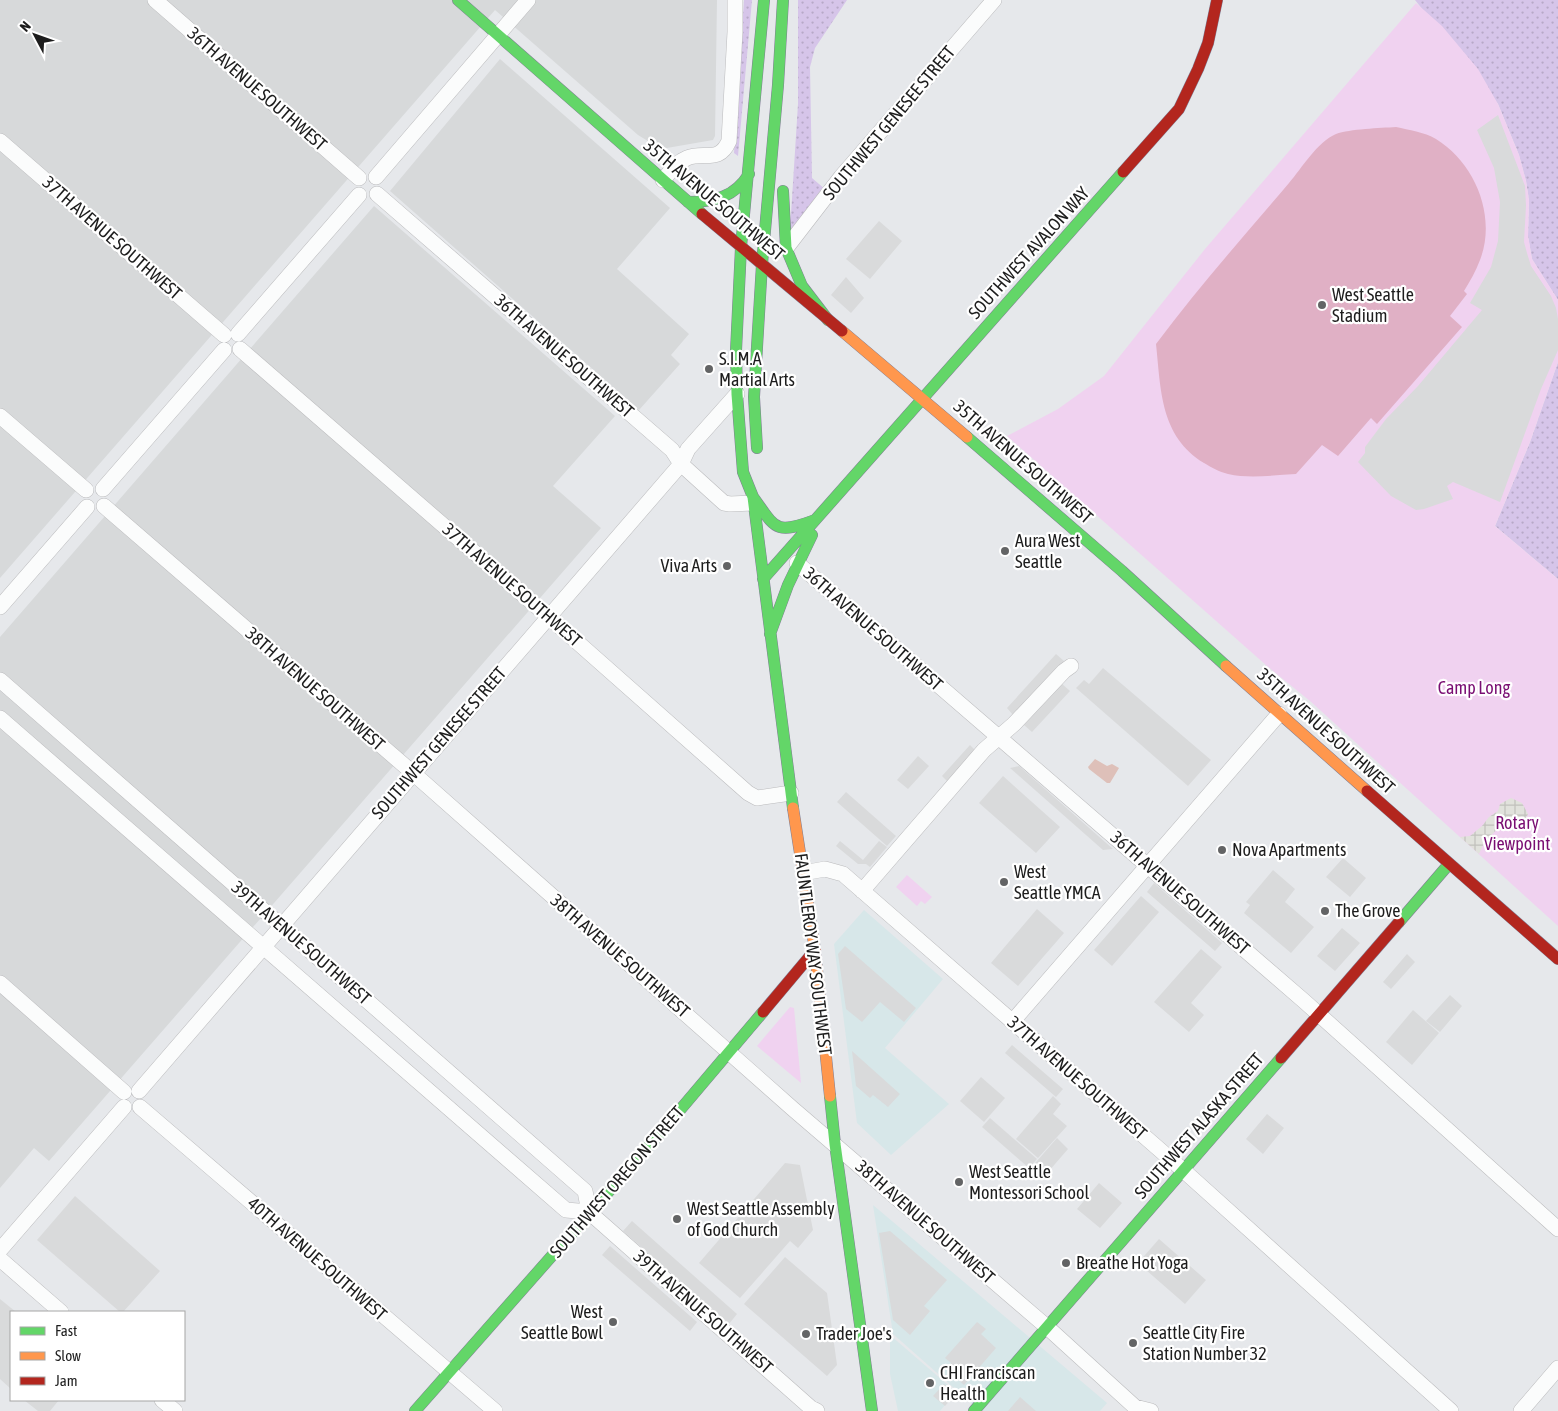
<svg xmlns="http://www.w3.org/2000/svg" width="1558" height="1411" font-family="'Asap Condensed',sans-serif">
<defs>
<pattern id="grass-dots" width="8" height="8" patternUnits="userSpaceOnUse" patternTransform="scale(1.25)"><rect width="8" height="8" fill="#d6c5e9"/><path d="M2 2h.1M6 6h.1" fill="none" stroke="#b7a9c7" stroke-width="1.8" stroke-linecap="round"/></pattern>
<pattern id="plaza-grid" width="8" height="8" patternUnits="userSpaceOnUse" patternTransform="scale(1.25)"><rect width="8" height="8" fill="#e1e2dc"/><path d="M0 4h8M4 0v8" fill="none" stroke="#c1c1bc"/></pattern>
</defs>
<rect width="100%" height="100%" fill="#e6e8eb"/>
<!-- residential -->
<path fill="#d7d9da" d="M0,0H717L715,136L713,140L661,149L638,135L495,10L0,578Z
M500,59L670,208L617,269L689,334L671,355L680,364L639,410L390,191Z
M374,206L615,416L553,486L601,528L49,1161L34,1148L0,1188V637Z"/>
<!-- commercial -->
<path fill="#d7e7e9" d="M864,910L943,979L885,1048L949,1104L891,1155L857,1123L834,944Z
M873,1205L1107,1403L1100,1411H980L893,1334Z
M890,1335L956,1392L940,1411H898L890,1374Z"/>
<!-- grass -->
<path fill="url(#grass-dots)" d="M744,0H752L738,156L734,153Z
M798,0H847L815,48L810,67L812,178L826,190L790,230L798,104Z
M1415,0H1558V300L1532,259L1528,236L1529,200L1526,181L1519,155L1498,104Z
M1558,362V579L1495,526L1530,442Z"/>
<!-- park -->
<path fill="#f0d2f0" d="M1416,3L1442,26L1478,69L1498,104L1519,155L1526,181L1529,200L1528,236L1532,259L1558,300V362L1530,442L1495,526L1558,579V926L1310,701L1267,666L1007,436L1058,409L1104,376L1205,249Z
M907,875L932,897L925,904L921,901L917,906L896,887Z
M790,1007L794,1008L801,1083L757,1046Z"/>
<!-- pitch -->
<path fill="#e0b0c5" d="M1396,127C1409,130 1424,132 1436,139C1475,163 1497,216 1480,260C1476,271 1470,281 1464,291L1467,294L1450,316L1462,327L1377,424L1371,418L1338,456L1322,445L1296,474C1274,475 1250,479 1228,474C1219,472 1211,467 1204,463C1160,436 1161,390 1156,344C1198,288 1243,237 1289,183C1302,168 1317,142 1336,134C1350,129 1380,128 1396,127Z"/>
<!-- parking -->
<path fill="#d9dadb" d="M1498,115L1525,186L1526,206L1524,242L1527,253L1531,266L1551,296L1556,308L1558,319V350L1541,389L1500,502L1453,482L1447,486L1453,499L1424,509L1416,510L1391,496L1358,462L1365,453V447L1386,419L1418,386L1482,310L1470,303L1491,267L1498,241L1500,202L1494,168L1477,130Z
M879,221L902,241L870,279L846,259Z
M846,277L864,298L851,313L831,295Z
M1056,654L1064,661L1013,715L1007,708Z
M1103,668L1211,760L1188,786L1076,688L1084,680L1089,684Z
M1061,683L1070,691L1032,732L1024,725Z
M970,745L977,752L949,783L942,776Z
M918,756L929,766L908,789L897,780Z
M1019,766L1113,849L1103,850L1010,768Z
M1003,776L1060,827L1036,853L979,803Z
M846,792L896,836L887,846L837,802Z
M840,841L863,860L879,841L887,847L870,867L866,864H858L836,846Z
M1343,858L1366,878L1350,897L1326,877Z
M1273,870L1295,889L1285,902L1314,927L1291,953L1244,913L1250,905L1246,902Z
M1154,883L1222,943L1215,951L1147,892Z
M1141,896L1159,912L1112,966L1094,950Z
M1037,909L1064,933L1018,986L991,963Z
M1342,928L1360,943L1335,971L1317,956Z
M845,946L916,1008L904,1022L880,1002L862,1022L846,1009L838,954Z
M1201,949L1222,967L1191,1003L1204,1015L1189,1032L1154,1002Z
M1407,954L1415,962L1391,989L1383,982Z
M1450,995L1462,1006L1440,1032L1426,1021Z
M1413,1010L1439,1033L1412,1065L1386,1042Z
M1012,1045L1063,1089L1056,1097L1005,1053Z
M852,1051L900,1094L888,1107L873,1095L870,1098L856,1086Z
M981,1077L1005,1098L984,1122L960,1101Z
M1053,1096L1061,1104L1053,1114L1067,1126L1038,1158L1016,1139Z
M1267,1114L1284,1128L1263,1154L1246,1139Z
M990,1118L1037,1159L1029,1168L982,1127Z
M1057,1138L1068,1149L1042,1179L1030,1169Z
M785,1163L800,1165L813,1230L798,1248L790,1241L740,1298L699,1263Z
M1099,1183L1122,1203L1100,1228L1077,1209Z
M75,1196L160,1271L123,1312H120L37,1240Z
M632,1221L737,1314L729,1324L623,1231Z
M890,1231L947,1280L924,1306L930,1311L910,1335L893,1320L879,1233Z
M1159,1239L1206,1280L1185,1304L1138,1263Z
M610,1246L697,1322L690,1331L602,1255Z
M785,1257L827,1293L837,1365L827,1376L744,1304Z
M0,1299L16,1312H11V1389L0,1379Z
M977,1322L986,1329L981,1334L996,1348L964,1385L946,1369L951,1363L945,1358Z
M944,1384L956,1394L945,1406L933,1396Z
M1020,1397L1036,1411H1008Z
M24,1400H59L50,1411H38Z"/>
<!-- plaza -->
<path fill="url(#plaza-grid)" d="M1511,798L1522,803L1528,814L1523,824L1512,830L1500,826L1484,843L1479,854L1460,837L1470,836L1482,826L1489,817L1498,811L1500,804Z"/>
<!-- water -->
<path fill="#dec0b9" d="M1095,759L1107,766L1112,764L1119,768L1110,783H1107L1089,769L1088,767Z"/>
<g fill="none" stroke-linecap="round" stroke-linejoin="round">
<!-- street casing -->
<g stroke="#bbbbbd" stroke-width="16">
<path id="street" d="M155,0L359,178
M0,141L224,335
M376,177L528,0
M663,180C670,172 677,162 687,158C704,151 719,164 729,141L735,32V0
M377,194L672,450L681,464L724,503L730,504L753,503
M787,247L841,177L994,0
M238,334L359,195
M240,349L550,618L748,793L757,798L791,793
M0,416L86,490
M103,489L224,350
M104,506L413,773L793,1109L1047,1327L1135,1407L1151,1411
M797,563L1304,1001L1558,1229
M0,607L87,507
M0,680L585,1191L589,1212
M0,718L566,1210L589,1212L811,1408L817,1411
M803,873L825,869L843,874L1183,1170L1451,1411
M862,891L984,750L1014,724L1064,671L1071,666
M0,983L124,1092
M1012,1022L1279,714
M139,1091L681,464L688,449L737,394
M140,1107L495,1411
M0,1250L124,1107
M0,1259L61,1312
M162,1400L175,1411
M1521,1411L1558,1368"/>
</g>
<!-- fast casing -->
<g stroke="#807f95" stroke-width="12">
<path id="fast" d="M458,0L702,214
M783,191L786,248L802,286L828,320
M688,202C714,202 735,197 749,174
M741,247L736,351L737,394L743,472L753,497L793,808
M741,247L764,0
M762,264L778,85L783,0
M967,437L1122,571L1226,666
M757,448L754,397L762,264
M753,497C776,529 775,535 815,520
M763,579L1123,172
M770,634L788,585L812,535
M1399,922L1449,864
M830,1096L835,1144L872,1411
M415,1411L663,1130L763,1012
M974,1411L1281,1058"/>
</g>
<!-- slow casing -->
<g stroke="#807f95" stroke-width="12">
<path id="slow" d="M842,331L967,437
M1226,666L1367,791
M793,808L815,950L830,1096"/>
</g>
<!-- jam casing -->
<g stroke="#807f95" stroke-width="12">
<path id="jam" d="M1123,172L1179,109L1198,69L1208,43L1217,0
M702,214L842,331
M1367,791L1558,959
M763,1012L815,950
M1281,1058L1399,922"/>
</g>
<!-- street -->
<use href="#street" stroke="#fbfcfc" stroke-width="15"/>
<!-- fast -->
<use href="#fast" stroke="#63d668" stroke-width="11"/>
<!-- slow -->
<use href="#slow" stroke="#ff974d" stroke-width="11"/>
<!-- jam -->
<use href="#jam" stroke="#b3261e" stroke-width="11"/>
</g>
<!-- markers -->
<g fill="#636465" stroke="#fff" stroke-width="2">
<circle cx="1322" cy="305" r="5"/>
<circle cx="709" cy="369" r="5"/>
<circle cx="1005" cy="551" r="5"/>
<circle cx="727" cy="566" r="5"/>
<circle cx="1222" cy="850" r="5"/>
<circle cx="1004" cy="882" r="5"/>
<circle cx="1325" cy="911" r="5"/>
<circle cx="959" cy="1182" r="5"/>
<circle cx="677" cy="1219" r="5"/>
<circle cx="1066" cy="1263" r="5"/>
<circle cx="613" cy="1322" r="5"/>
<circle cx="806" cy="1334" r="5"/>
<circle cx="1133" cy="1343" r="5"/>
<circle cx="930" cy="1383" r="5"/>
</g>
<g text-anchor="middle" stroke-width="4.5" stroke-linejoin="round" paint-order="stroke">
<!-- street labels -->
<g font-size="18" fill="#1d1d1d" stroke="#fff">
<text transform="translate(257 89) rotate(41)" y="6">36TH AVENUE SOUTHWEST</text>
<text transform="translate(889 123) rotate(-50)" y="6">SOUTHWEST GENESEE STREET</text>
<text transform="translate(714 200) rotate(40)" y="6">35TH AVENUE SOUTHWEST</text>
<text transform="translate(112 238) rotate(41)" y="6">37TH AVENUE SOUTHWEST</text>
<text transform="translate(1029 253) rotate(-48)" y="6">SOUTHWEST AVALON WAY</text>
<text transform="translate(564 356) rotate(41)" y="6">36TH AVENUE SOUTHWEST</text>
<text transform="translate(1023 462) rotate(41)" y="6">35TH AVENUE SOUTHWEST</text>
<text transform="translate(512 585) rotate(41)" y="6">37TH AVENUE SOUTHWEST</text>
<text transform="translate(873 629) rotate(41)" y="6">36TH AVENUE SOUTHWEST</text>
<text transform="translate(315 689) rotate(41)" y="6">38TH AVENUE SOUTHWEST</text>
<text transform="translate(1326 731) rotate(42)" y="6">35TH AVENUE SOUTHWEST</text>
<text transform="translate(439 743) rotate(-49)" y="6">SOUTHWEST GENESEE STREET</text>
<text transform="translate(1180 893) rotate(41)" y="6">36TH AVENUE SOUTHWEST</text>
<text transform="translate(301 943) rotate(41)" y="6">39TH AVENUE SOUTHWEST</text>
<text transform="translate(813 954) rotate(83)" y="6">FAUNTLEROY WAY SOUTHWEST</text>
<text transform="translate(620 956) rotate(41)" y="6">38TH AVENUE SOUTHWEST</text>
<text transform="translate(1077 1078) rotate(41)" y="6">37TH AVENUE SOUTHWEST</text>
<text transform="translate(1199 1126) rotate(-49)" y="6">SOUTHWEST ALASKA STREET</text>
<text transform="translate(617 1182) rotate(-49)" y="6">SOUTHWEST OREGON STREET</text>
<text transform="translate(925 1222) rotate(41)" y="6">38TH AVENUE SOUTHWEST</text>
<text transform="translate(317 1259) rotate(41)" y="6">40TH AVENUE SOUTHWEST</text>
<text transform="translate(703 1312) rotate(41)" y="6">39TH AVENUE SOUTHWEST</text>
</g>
<!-- poi labels -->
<g font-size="18" fill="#1d1d1d" stroke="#fff" text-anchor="start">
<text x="1332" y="301">West Seattle<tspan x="1332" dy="21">Stadium</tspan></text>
<text x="719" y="365">S.I.M.A<tspan x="719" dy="21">Martial Arts</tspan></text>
<text x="1015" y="547">Aura West<tspan x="1015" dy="21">Seattle</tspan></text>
<text x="717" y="572" text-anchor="end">Viva Arts</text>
<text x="1232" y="856">Nova Apartments</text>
<text x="1014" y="878">West<tspan x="1014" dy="21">Seattle YMCA</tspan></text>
<text x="1335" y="917">The Grove</text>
<text x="969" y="1178">West Seattle<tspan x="969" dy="21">Montessori School</tspan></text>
<text x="687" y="1215">West Seattle Assembly<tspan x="687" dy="21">of God Church</tspan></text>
<text x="1076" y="1269">Breathe Hot Yoga</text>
<text x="603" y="1318" text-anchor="end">West<tspan x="603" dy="21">Seattle Bowl</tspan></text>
<text x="1143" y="1339">Seattle City Fire<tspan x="1143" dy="21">Station Number 32</tspan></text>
<text x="816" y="1340">Trader Joe's</text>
<text x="940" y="1379">CHI Franciscan<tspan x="940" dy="21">Health</tspan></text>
</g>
<!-- park labels -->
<g font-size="18" fill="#790d72" stroke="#fff">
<text x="1474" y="694">Camp Long</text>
<text x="1517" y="829">Rotary<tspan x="1517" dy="21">Viewpoint</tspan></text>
</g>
</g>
<!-- legend -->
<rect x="10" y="1311" width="175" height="90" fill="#ffffff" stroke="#a5a5a5"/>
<rect x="20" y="1327" width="25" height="8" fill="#63d668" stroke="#a5a5a5"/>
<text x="55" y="1336" font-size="15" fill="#1d1d1d">Fast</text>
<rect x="20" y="1352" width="25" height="8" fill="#ff974d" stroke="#a5a5a5"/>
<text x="55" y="1361" font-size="15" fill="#1d1d1d">Slow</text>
<rect x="20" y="1377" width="25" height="8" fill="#b3261e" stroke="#a5a5a5"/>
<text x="55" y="1386" font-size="15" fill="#1d1d1d">Jam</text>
<!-- north arrow -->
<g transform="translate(35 35) rotate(311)" stroke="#ffffff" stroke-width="4" paint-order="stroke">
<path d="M0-4L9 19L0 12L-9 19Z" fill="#1d1d1d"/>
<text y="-8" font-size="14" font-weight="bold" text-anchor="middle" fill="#1d1d1d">N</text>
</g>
</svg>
